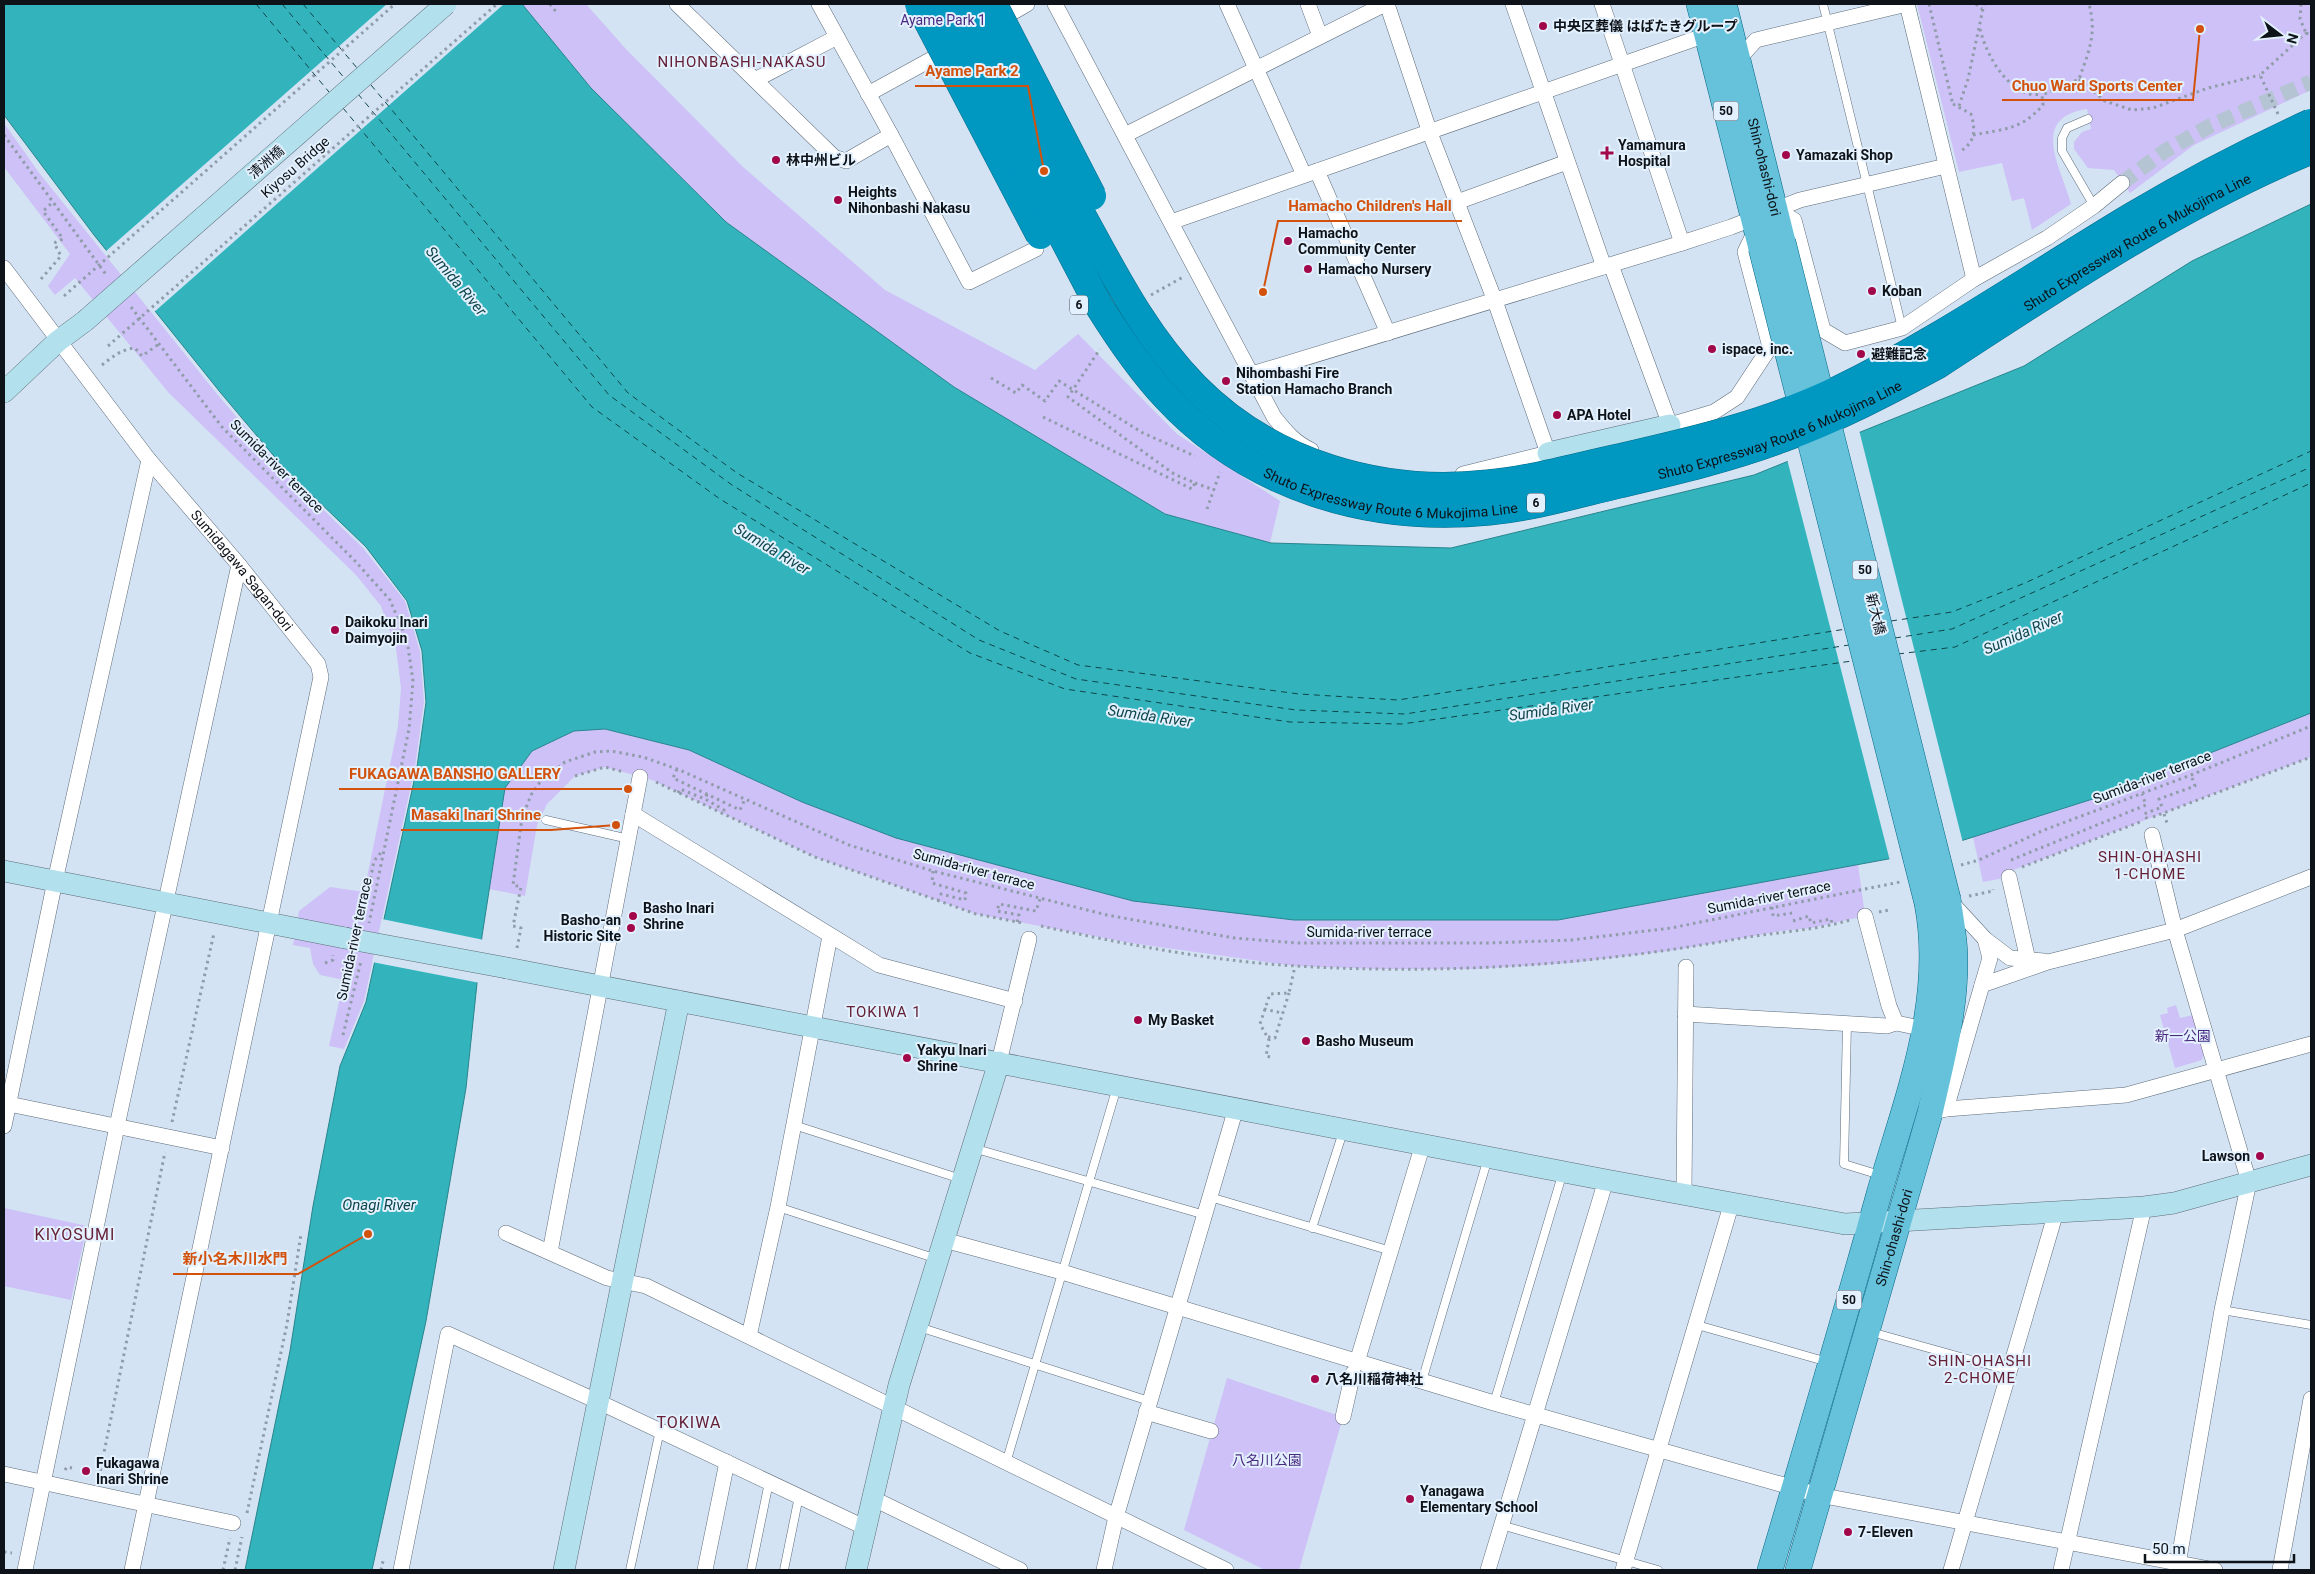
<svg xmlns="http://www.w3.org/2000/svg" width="2315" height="1574" font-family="Roboto,'Noto Sans JP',sans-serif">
<rect width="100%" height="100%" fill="#d3e3f3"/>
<!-- green -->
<path fill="#cdc1f7" d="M522,4H586L625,48L743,167L885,290L1035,370L1078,334L1177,434L1280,501L1270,543L1165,514L954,387L726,222L591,88Z
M1917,4H2311V90L2194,145L2130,193L2114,170L2088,168L2074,149V142L2082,132L2091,129L2087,109C2028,118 2062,169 2071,204L2032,230L2024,198L2012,201L2002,163L1959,172Z
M4,123L40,174L217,394L282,470L363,548L405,601L420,651L424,702L415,767L364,1001L344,1049L329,1046L344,980L320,975L313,964L310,948L293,945L299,911L330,887L364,892L398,726L401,688L396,649L381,606L356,575L168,392L75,278L55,295L48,286L70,254L4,167Z
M2311,713V757L2008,872L2009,877L1983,882L1973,837L2099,797Z
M605,729L689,750L802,802L1133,901L1294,920H1558L1858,864L1865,916L1811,928L1781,931L1675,950L1570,963L1476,969H1378L1295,966L1131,943L976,914L815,857L652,780L605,767L575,776L547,804L537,825L525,896L489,889L505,788L532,750L574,731Z
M2176,1005L2180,1018L2193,1015L2204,1053L2202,1060L2175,1068L2160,1015L2168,1013L2167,1008Z
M4,1208L87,1226L71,1300L4,1286Z
M1227,1378L1343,1417L1299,1570H1265L1184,1530Z"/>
<!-- water -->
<path fill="#33b4bd" stroke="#28848c" d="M4,4H522L591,88L726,222L954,387L1165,514L1271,543L1451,548L1754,475L2024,366L2192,261L2311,204V713L2099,797L1926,852L1558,920H1294L1133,901L896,838L802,802L689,750L605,729L574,731L532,751L505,788L482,936L466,1088L426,1321L372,1570H245L290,1351L313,1206L340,1066L366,1002L417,767L426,702L422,651L407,601L366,547L284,468L220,392L94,235L4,115Z"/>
<!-- pier -->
<path fill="#d3e3f3" d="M387,4H504L153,313L105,252Z
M1859,430L1963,843L1927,854L1890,861L1787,459Z
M382,919L484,940L480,983L372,962Z"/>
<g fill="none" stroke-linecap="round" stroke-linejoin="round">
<!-- ferry -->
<path stroke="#0e454a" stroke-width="1" stroke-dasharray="6 5" stroke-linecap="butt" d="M256,4L329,92
M282,4L346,80
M303,4L357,68
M371,85L628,393L737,473L1000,631L1078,665L1299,694L1398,700L1846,629
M358,94L609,395L732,485L979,640L1076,679L1296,710L1405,714L1849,645
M343,108L592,407L720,499L970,653L1065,689L1290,722L1402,724L1852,661
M1891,621L1952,612L2025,583L2311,451
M1895,638L1952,629L2311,467
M1898,654L1955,647L2311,483"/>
<!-- street-tunnel -->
<path stroke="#b5c4d2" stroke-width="15" stroke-dasharray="15 8" stroke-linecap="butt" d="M2122,183L2165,151L2210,126L2311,82"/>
<!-- lane casing -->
<g stroke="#5e6c7a" stroke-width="9">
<path id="lane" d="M1823,4L1902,328
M2088,119L2067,128L2062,138V151L2094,206
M546,820L629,839
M1847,1024L1844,1164L1880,1175
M794,1125L961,1179
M973,1148L1205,1215
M1210,1197L1391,1251
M778,1207L937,1259
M1312,1228L1343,1132
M2222,1310L2311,1325
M1697,1325L1828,1362
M919,1327L1149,1401
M1871,1332L2011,1371
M1422,1381L1488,1158
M1494,1403L1563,1172
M1006,1463L1117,1087
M1501,1525L1658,1570
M630,1570L660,1430
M751,1570L769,1482
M784,1570L799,1496"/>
</g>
<!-- street casing -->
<g stroke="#5e6c7a" stroke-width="16">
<g id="street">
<path d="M677,4L834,157L846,161L891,135L819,4"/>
<path d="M1055,4L1274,417C1285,431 1295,443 1311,450"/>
<path d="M1227,4L1304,175"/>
<path d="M1308,4L1320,36"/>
<path d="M1387,4L1430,133L1495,301L1548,453L1463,474"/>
<path d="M1513,4L1604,267"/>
<path d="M1602,4L1682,243"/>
<path d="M1907,4L1974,279"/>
<path d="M996,22L1027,4"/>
<path d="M1738,60L1756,40L1907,4"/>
<path d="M757,79L837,37"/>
<path d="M868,94L950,49"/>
<path d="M891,135L969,282L1036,249"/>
<path d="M1125,135L1385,4"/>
<path d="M1317,171L1388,333"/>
<path d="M1457,202L1567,162"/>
<path d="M1774,208L1794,220L1823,330L1845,343L1902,328L1974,279L2047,238L2094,206L2122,183"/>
<path d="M1171,222L1706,35"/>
<path d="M1611,265L1670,425L1714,412L1737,397L1770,347L1745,252L1756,229"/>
<path id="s1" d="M4,268L149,460L239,565L318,664L321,677L132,1570"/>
<path d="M1252,374L1682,243L1731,227L1800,200L1946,166"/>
<path d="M633,814L879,965L1015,1001"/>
<path d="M2152,835L2175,930L2249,1182L2222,1310L2177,1570"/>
<path d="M2009,877L2028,960"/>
<path d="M1950,901L1985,939L2010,958L2044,961"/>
<path d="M1865,916L1889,1006L1896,1023"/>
<path d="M1982,985L1990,958L1985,939"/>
<path d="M1685,1014L1887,1026L1896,1023L1925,1029"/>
<path d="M999,1062L1029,939"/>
<path d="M4,1103L222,1148"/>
<path d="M1946,1109L2126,1095L2311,1044"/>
<path d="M1930,1113L1946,1109L1982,985L2048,962L2175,930L2311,877"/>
<path d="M4,1126L55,881L149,460"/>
<path d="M1684,1194L1686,967"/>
<path d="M506,1233L607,1278L646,1286L1226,1570"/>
<path d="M944,1240L1062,1272L1494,1403L1819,1495L2215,1570"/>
<path d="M550,1252L640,777"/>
<path d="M749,1336L778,1207L830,936"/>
<path d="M1357,1362L1423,1144"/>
<path d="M1146,1412L1211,1431"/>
<path d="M1343,1417L1353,1373"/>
<path d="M4,1474L233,1523"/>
<path d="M872,1498L1020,1570"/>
<path d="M25,1570L120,1112L239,565"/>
<path d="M401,1570L448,1334L599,1402L866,1528"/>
<path d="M705,1570L727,1462"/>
<path d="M1104,1570L1116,1517L1236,1108"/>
<path d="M1488,1570L1606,1180"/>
<path d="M1623,1570L1732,1202"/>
<path d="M1951,1570L2056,1212"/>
<path d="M2061,1570L2144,1207"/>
<path d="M2280,1570L2311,1399"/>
</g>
</g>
<!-- secondary casing -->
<g stroke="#5e6c7a" stroke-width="22">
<path id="secondary" d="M4,392L58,341L85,321
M1548,453L1670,425
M4,871L345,938
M507,968L1606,1180L1845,1224L2144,1207L2174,1203L2311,1165
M564,1570L679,1001
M856,1570L899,1385L999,1062"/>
</g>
<!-- primary casing -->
<g stroke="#056986" stroke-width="26">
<g id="primary">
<path d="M1699,4L1761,248"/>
<path id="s2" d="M1724,4L1783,242"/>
<path d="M1770,1570C1807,1445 1844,1320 1879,1194C1906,1099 1946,1003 1927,903"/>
<path id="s3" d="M1798,1570L1930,1113C1941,1063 1956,1011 1955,959C1955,939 1951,919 1948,899"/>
</g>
</g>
<!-- path -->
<path stroke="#909ca9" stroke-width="3" stroke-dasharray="2.5 4" stroke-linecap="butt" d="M550,4L557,13
M1929,4L1953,105
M1976,4L1982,9
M2301,4L2300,19L2306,33
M1980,29C1986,53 2002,83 2026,93C2030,95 2037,94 2042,95
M2306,33L2311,35
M2079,79L2105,101L2132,110L2153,108L2208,88L2260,75
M1953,104L1971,114C1976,131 1975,143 1959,152
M1959,106L1968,79L1984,4
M2278,114L2260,75L2306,33
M4,135L107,276
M1973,135C2004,129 2021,130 2043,105L2042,95L2079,79C2089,51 2097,34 2089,4
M41,279L61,256L54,243L63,239L43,211L52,203
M1151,295L1183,277
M131,307L222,427L356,562L390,600L407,640L413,681L409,729L369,923
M102,365C112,357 122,349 135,348L142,356L159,344
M991,378L1016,393L1022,385L1045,401L1059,381L1143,433L1195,456
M1043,417L1192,489L1195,483L1174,474L1068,397L1100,349
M1195,483L1214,490
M1207,509L1220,472
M677,769L673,778L740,810L745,799
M575,776L605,767L624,772
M656,782L815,857L976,914L1023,923
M678,793L680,789L705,799
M707,794L705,799L724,810L722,815
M2164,814L2168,826
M2153,817L2311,757
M2147,819L2144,814L2162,807L2159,799L2195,786L2191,775
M2011,860L2146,805L2142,794
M1961,865L1979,860L2044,830L2191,775L2311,726
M2022,867L2140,822
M933,871L932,883L966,893L965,900L941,894L938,901
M1969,896L1993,891V889
M1772,907L1773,916L1792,913
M1879,912L1889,910
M363,917L374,861L383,850
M1793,921L1809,916L1811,923L1831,919L1832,924
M1017,922L1019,915L997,911L999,904L1036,911L1040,899
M1041,926C1124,944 1211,961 1296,966C1444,975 1591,965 1737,939C1774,932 1814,931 1850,920
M517,948L521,928L513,926L521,887L513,885L522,818L531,795L540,782L565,762L595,752L611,751L643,757L677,769L849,845L933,871L1107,915L1234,938L1298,943H1489L1572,940L1671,928L1900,882
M325,963L333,960V955
M1264,1009L1282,1013
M343,1035L361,961
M1268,1037L1275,1038L1289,993
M1270,1057L1266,1056L1269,1040L1260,1024L1270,994L1289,993L1295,966
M172,1122L214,933
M65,1470L67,1467L72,1468
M99,1477L165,1152
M247,1513L287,1324L301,1234
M4,1552L12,1553
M223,1570L230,1538
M235,1570L242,1537
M381,1570L383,1561"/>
<!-- lane -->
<use href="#lane" stroke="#fff" stroke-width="8"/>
<!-- street -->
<use href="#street" stroke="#fff" stroke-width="15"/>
<!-- secondary -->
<use href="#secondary" stroke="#b2e0ec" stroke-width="21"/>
<!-- primary -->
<use href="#primary" stroke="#66c1da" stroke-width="25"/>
<!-- secondary-bridge casing -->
<g stroke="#5e6c7a" stroke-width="22" stroke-linecap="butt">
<path id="secondary-bridge" d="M85,321L446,4
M345,938L507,968"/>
</g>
<!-- primary-bridge casing -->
<g stroke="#056986" stroke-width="26" stroke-linecap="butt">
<path id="primary-bridge" d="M1783,242L1948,899
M1761,248L1927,903"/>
</g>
<!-- highway-bridge casing -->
<g stroke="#056986" stroke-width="29" stroke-linecap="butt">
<g id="highway-bridge">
<path d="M919,4L1040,235"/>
<path id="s4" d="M941,4L1099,306C1119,338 1140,369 1166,397C1249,487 1370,523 1489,511C1533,507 1576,494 1619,484C1674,471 1730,458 1783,438C1837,418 1887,392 1937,365C2057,287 2178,205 2311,150"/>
<path d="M971,4C1007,73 1043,143 1080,212C1114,274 1145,336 1195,387C1271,464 1382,496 1488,484C1532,480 1576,467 1619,458C1693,441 1767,424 1836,391C1940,341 2034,275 2133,216C2190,182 2250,151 2311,123"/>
<path d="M993,4L1092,196"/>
</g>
</g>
<!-- path-bridge -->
<path stroke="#909ca9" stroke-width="3" stroke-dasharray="2.5 4" stroke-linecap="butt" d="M64,296L395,4
M108,346L497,4"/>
<!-- secondary-bridge -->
<use href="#secondary-bridge" stroke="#b2e0ec" stroke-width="21"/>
<!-- primary-bridge -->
<use href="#primary-bridge" stroke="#66c1da" stroke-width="25"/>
<!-- highway-bridge -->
<use href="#highway-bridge" stroke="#0097c1" stroke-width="28"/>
</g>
<!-- markers -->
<g fill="#a10749" stroke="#e3f0fd" stroke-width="2">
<circle cx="1543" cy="26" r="5"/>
<path d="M1604.5 145.5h5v5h5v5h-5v5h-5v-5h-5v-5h5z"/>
<circle cx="1786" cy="155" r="5"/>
<circle cx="776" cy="160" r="5"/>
<circle cx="838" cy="200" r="5"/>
<circle cx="1288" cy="241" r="5"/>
<circle cx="1308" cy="269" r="5"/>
<circle cx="1872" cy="291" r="5"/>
<circle cx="1712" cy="349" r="5"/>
<circle cx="1861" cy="354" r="5"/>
<circle cx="1226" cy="381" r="5"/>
<circle cx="1557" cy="415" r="5"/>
<circle cx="335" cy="630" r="5"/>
<circle cx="633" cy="916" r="5"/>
<circle cx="631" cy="928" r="5"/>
<circle cx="1138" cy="1020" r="5"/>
<circle cx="1306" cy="1041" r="5"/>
<circle cx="907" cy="1058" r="5"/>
<circle cx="2260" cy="1156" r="5"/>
<circle cx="1315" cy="1379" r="5"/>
<circle cx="86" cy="1471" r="5"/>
<circle cx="1410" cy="1499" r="5"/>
<circle cx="1848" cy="1532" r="5"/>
</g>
<g text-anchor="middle" stroke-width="4" stroke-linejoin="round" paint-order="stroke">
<!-- shield labels -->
<g fill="#e3f0fd" stroke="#4e555d" stroke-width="1">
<rect x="1713.5" y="101.5" width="25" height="19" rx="4"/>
<rect x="1070" y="295.5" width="18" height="19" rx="4"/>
<rect x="1527" y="493.5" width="18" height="19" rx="4"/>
<rect x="1852.5" y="560.5" width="25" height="19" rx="4"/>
<rect x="1836.5" y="1290.5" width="25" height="19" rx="4"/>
</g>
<g font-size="12" font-weight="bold" fill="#0e1319">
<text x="1726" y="115">50</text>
<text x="1079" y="309">6</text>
<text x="1536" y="507">6</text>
<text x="1865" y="574">50</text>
<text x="1849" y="1304">50</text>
</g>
<!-- park labels -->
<g font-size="14" fill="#4a2a81" stroke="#e3f0fd">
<text x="943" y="25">Ayame Park 1</text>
<text x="2183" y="1041">新一公園</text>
<text x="1267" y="1465">八名川公園</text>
</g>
<!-- poi labels -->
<g font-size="14" font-weight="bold" fill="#0e1319" stroke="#e3f0fd" text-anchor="start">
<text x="1553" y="31">中央区葬儀 はばたきグループ</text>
<text x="1618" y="150">Yamamura<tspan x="1618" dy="16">Hospital</tspan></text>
<text x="1796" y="160">Yamazaki Shop</text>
<text x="786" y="165">林中州ビル</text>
<text x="848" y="197">Heights<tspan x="848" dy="16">Nihonbashi Nakasu</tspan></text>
<text x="1298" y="238">Hamacho<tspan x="1298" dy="16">Community Center</tspan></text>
<text x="1318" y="274">Hamacho Nursery</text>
<text x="1882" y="296">Koban</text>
<text x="1722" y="354">ispace, inc.</text>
<text x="1871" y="359">避難記念</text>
<text x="1236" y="378">Nihombashi Fire<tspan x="1236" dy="16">Station Hamacho Branch</tspan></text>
<text x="1567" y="420">APA Hotel</text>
<text x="345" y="627">Daikoku Inari<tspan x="345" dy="16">Daimyojin</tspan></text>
<text x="643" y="913">Basho Inari<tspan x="643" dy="16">Shrine</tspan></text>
<text x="621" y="925" text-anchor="end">Basho-an<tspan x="621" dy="16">Historic Site</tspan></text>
<text x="1148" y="1025">My Basket</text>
<text x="1316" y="1046">Basho Museum</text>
<text x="917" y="1055">Yakyu Inari<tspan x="917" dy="16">Shrine</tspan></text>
<text x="2250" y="1161" text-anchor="end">Lawson</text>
<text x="1325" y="1384">八名川稲荷神社</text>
<text x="96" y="1468">Fukagawa<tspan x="96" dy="16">Inari Shrine</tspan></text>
<text x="1420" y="1496">Yanagawa<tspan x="1420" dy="16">Elementary School</tspan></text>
<text x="1858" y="1537">7-Eleven</text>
</g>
<!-- street labels -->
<g font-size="14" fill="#0e1319" stroke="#e3f0fd">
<text transform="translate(266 162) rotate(-41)" y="5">清洲橋</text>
<text transform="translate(295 167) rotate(-41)" y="5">Kiyosu Bridge</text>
<text dy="5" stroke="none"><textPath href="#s2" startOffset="168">Shin-ohashi-dori</textPath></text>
<text dy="5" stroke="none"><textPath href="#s4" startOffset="1518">Shuto Expressway Route 6 Mukojima Line</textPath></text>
<text dy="5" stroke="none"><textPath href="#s4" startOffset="1112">Shuto Expressway Route 6 Mukojima Line</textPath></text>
<text transform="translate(277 466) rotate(45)" y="5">Sumida-river terrace</text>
<text dy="5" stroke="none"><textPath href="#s4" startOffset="708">Shuto Expressway Route 6 Mukojima Line</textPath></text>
<text dy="5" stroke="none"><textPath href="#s1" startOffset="385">Sumidagawa Sagan-dori</textPath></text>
<text transform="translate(1876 614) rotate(76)" y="5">新大橋</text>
<text transform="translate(2152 777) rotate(-21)" y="5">Sumida-river terrace</text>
<text transform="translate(974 869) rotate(15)" y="5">Sumida-river terrace</text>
<text transform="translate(1769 897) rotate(-11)" y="5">Sumida-river terrace</text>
<text x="1369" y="937">Sumida-river terrace</text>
<text transform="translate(354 939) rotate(-78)" y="5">Sumida-river terrace</text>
<text dy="5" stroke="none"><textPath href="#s3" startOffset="346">Shin-ohashi-dori</textPath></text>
</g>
<!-- neighbourhood labels -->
<g font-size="15" letter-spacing="1" fill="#652035" stroke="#e3f0fd">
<text x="742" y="67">NIHONBASHI-NAKASU</text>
<text x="2150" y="862">SHIN-OHASHI<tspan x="2150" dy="17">1-CHOME</tspan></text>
<text x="884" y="1017">TOKIWA 1</text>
<text x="1980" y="1366">SHIN-OHASHI<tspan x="1980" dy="17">2-CHOME</tspan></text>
</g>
<!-- water labels -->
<g font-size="15" font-style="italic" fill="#0e454a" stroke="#e3f0fd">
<text transform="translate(456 281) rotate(50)" y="5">Sumida River</text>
<text transform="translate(772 549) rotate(31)" y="5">Sumida River</text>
<text transform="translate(2023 633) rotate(-24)" y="5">Sumida River</text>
<text transform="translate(1551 710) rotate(-8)" y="5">Sumida River</text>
<text transform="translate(1150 716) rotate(8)" y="5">Sumida River</text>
<text x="379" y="1210">Onagi River</text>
</g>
<!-- quarter labels -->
<g font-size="16" letter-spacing="1" fill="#652035" stroke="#e3f0fd">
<text x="75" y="1240">KIYOSUMI</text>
<text x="689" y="1428">TOKIWA</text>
</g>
</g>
<!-- callouts -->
<path fill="none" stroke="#d2520d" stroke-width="2" d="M1044 171L1028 86H915M2200 29L2193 100H2002M1263 292L1278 221H1462M628 789L571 789H339M616 825L551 830H401M368 1234L298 1274H173"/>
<g fill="#d2520d" stroke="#e3f0fd" stroke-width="2">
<circle cx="1044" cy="171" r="5"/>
<circle cx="2200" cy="29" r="5"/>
<circle cx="1263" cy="292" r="5"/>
<circle cx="628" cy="789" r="5"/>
<circle cx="616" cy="825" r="5"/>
<circle cx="368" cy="1234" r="5"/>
</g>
<g font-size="15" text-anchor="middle" font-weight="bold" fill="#d2520d" stroke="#e3f0fd" stroke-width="4" stroke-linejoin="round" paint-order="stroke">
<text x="972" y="76">Ayame Park 2</text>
<text x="2097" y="91">Chuo Ward Sports Center</text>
<text x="1370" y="211">Hamacho Children's Hall</text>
<text x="455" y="779">FUKAGAWA BANSHO GALLERY</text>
<text x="476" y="820">Masaki Inari Shrine</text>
<text x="235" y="1264">新小名木川水門</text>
</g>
<!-- border -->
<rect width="2315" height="1574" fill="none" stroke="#0e1319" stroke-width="10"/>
<!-- north arrow -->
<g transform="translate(2280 35) rotate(106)" stroke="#e3f0fd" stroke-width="4" paint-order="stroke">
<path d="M0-4L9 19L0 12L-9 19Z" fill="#0e1319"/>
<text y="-8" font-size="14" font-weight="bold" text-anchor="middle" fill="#0e1319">N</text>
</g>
<!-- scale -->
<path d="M2145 1554v8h149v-8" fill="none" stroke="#0e1319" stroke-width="2.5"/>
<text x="2152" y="1554" font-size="15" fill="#0e1319" stroke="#e3f0fd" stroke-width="4" paint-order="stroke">50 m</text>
</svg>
